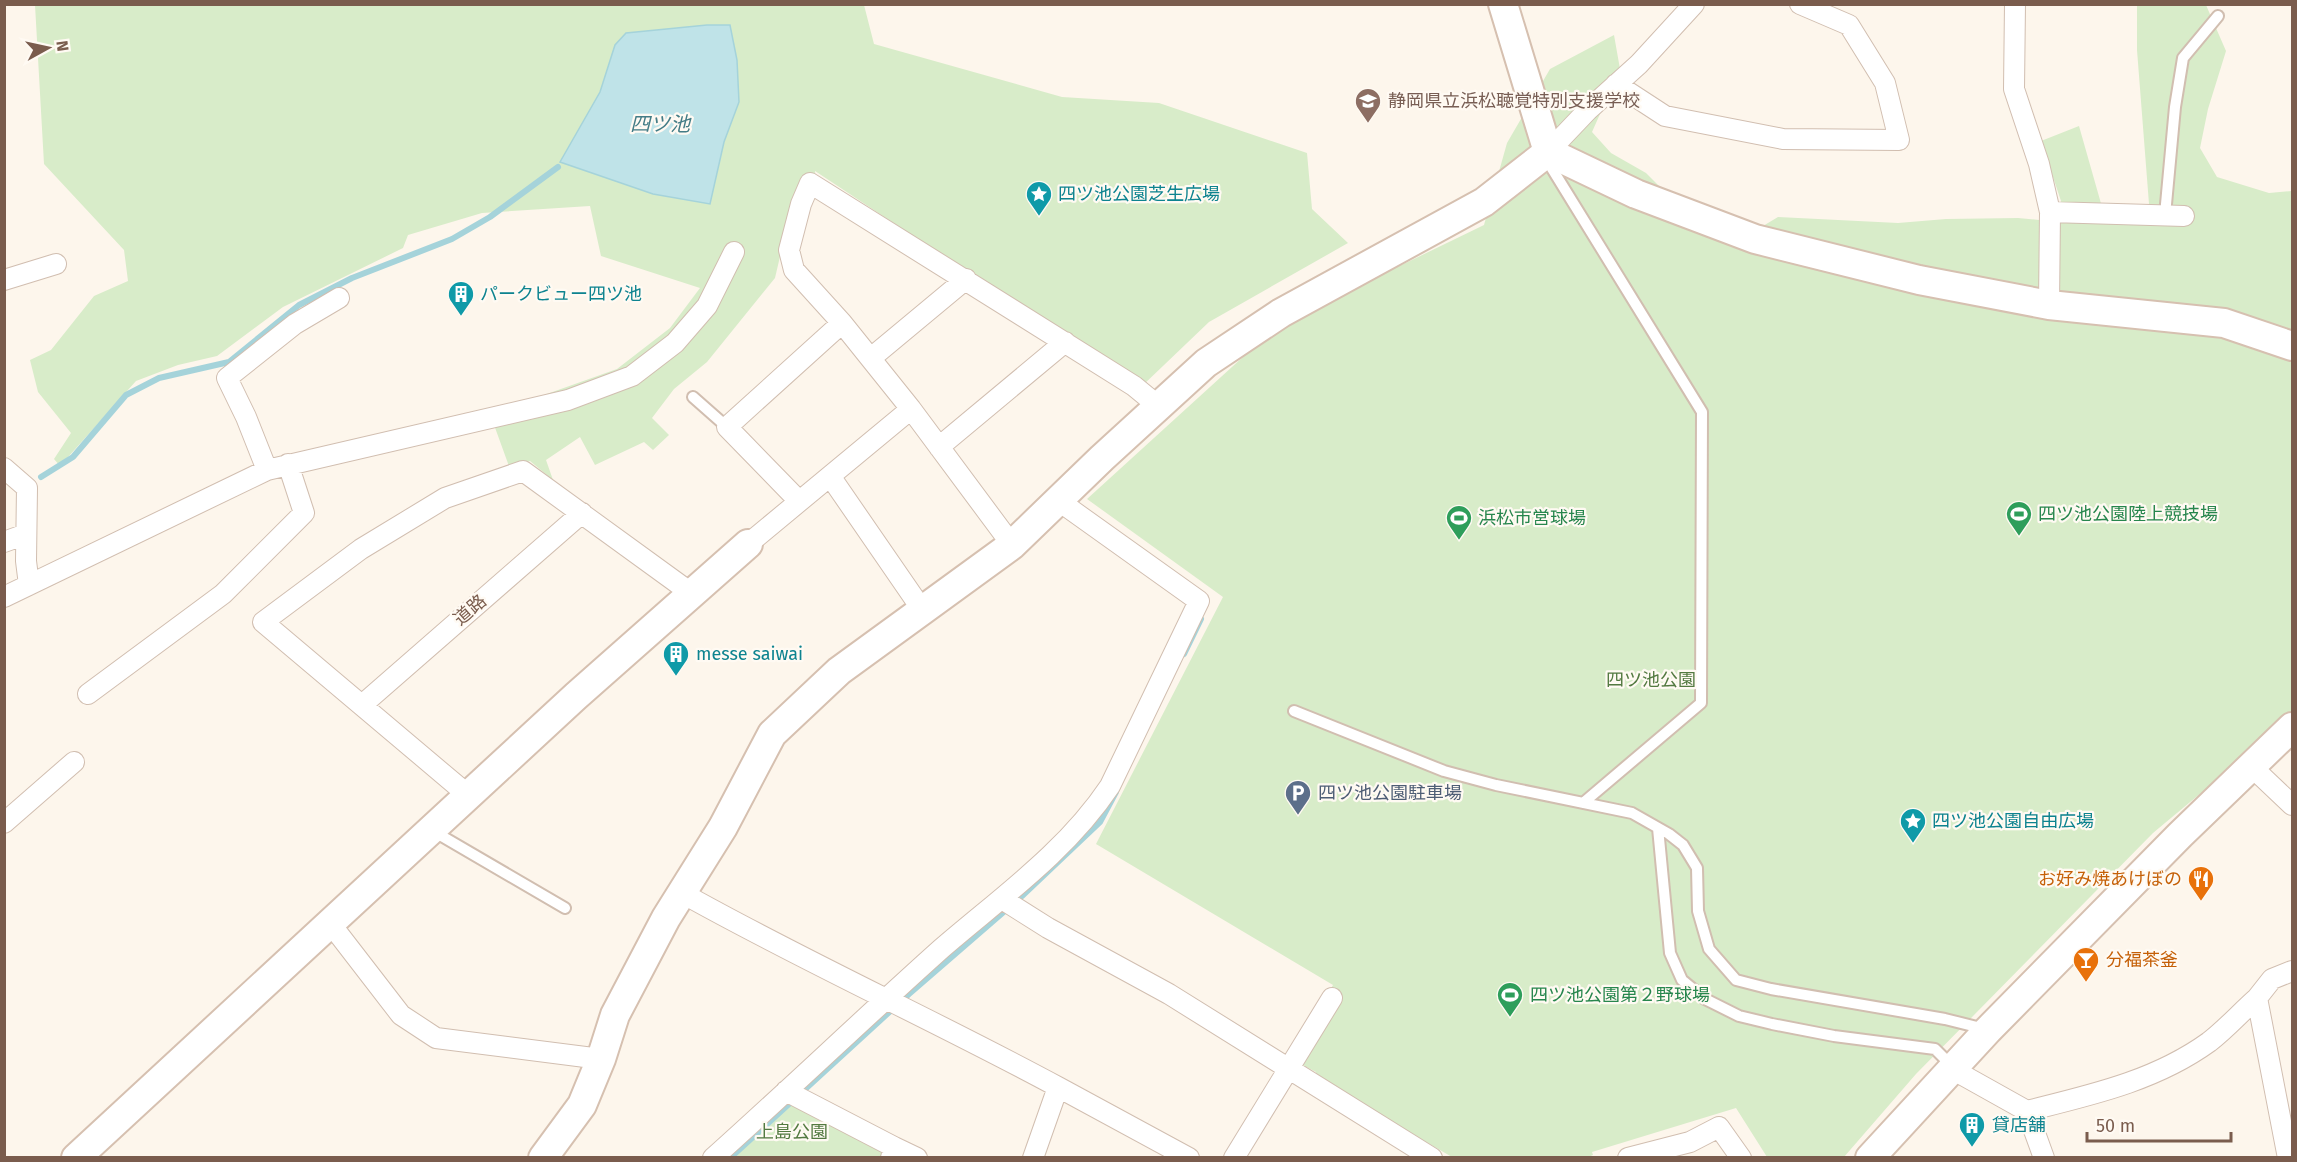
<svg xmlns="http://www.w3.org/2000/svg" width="2297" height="1162" font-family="'Fira Sans','Noto Sans JP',sans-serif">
<rect width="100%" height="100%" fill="#fdf6ec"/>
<!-- green -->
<path fill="#d8ecc9" d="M35,5H864L874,44L1062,97L1159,103L1307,153L1312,209L1348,243L1209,322L1141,387L815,171L816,186L782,248L775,278L707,362L674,389L652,418L669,435L653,450L644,442L595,465L580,437L546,460L553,480L530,461L510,469L489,411L530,400L617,369L670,328L700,288L601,256L590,206L482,213L408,235L403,248L283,307L217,356L178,365L136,381L60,466L54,459L71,433L38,392L30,360L51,350L94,296L128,281L124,250L44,164Z
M2137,5H2206L2226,51L2208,109L2200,148L2217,177L2269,193L2292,191V710L2280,727L2153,833L1916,1074L1844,1157H1767L1736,1108L1592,1152L1593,1155L1588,1157H1452L1316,1078V1072L1291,1059L1333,985L1096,844L1223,597L1087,499L1266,336L1381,275L1484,225L1507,143L1550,69L1614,35L1620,69L1592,132L1611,153L1646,173L1667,194L1763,226L1778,217L1898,223L1946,219L2018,218L2059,222L2061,201L2041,141L2079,126L2102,207L2149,204L2137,50Z
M786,1103L880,1145L883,1158H730Z"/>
<!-- water -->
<path fill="#bfe3e8" stroke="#a5d3da" stroke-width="1.5" d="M707,25H730L737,60L739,102L724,142L710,204L653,194L560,162L600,92L615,45L626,33Z"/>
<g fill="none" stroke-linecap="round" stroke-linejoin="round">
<!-- stream -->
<path stroke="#a5d3da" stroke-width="6" d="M41,477L73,457L126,395L159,378L229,362L299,305L352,278L452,239L490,217L558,167
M1184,654L1201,619
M730,1158L909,994L1022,896L1100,822L1116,792"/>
<!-- lane casing -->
<g stroke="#d1beb0" stroke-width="14">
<path id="lane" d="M1551,167L1702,412L1701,703L1583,803
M2165,215L2175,107L2183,58L2218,16
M693,397L727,427
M1294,711L1444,771L1496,785L1632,813L1669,834L1683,845L1697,868L1698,911L1709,949L1736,980L1771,989L1945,1019L1985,1029
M1658,828L1670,953L1682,980L1705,999L1739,1016L1772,1024L1834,1036L1935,1049L1952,1066
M433,831L565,908"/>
</g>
<!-- street casing -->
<g stroke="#d1beb0" stroke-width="22">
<path id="street" d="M2015,4L2014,89L2039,164L2050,212L2049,305
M1616,84L1665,116L1783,139L1899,140L1885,83L1849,25L1800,4
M1548,152L1588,110L1639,64L1694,4
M2050,212L2184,216
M4,280L56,264
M871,358L966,279
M911,409L842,323L794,270L789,250L801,204L810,183L1134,386L1151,400L1156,408
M939,447L1065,342
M4,468L27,488L26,561L29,585
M267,470L246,417L227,378L295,324L339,298
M830,476L923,611
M799,501L727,427L842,323
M4,542L26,534
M748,544L911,409L1012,545
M4,597L267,470L568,400L632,376L675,343L707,306L734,252
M88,694L223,594L304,513L288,464
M362,705L582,513
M2253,768L2292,805
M468,795L263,622L361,549L445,498L523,471L691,593
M4,823L74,762
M682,893C805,962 934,1020 1058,1087L1033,1158
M1002,899L1048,928L1169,994L1432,1158
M330,923L401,1015L436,1038L601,1059
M1953,1067L1959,1073L2027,1111C2091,1095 2155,1081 2209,1042C2226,1029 2241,1012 2257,998
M1058,1087L1189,1158
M786,1091L894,1147L891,1158
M2027,1111L2044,1158
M894,1147L917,1158
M713,1158C790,1089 864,1018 941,949C1000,898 1066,852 1110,786L1199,601L1059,501
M1234,1158L1332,998
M1628,1158L1690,1142L1719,1127L1741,1158
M2288,1158L2257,998L2272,979L2292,971"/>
</g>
<!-- secondary casing -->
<g stroke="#d6c0b0" stroke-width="32">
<path id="secondary" d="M1503,4L1548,152L1636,194L1755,239L1919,280L2049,305L2224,323L2292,346
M76,1158L576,696L748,544
M543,1158L582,1105L601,1059L615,1015L666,918L723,827L772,734L839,671L1012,545L1102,458L1206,363L1281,313L1484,202L1548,152
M1870,1158L1988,1030L2180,835L2292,727"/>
</g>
<!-- lane -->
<use href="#lane" stroke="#fff" stroke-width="10"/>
<!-- street -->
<use href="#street" stroke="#fff" stroke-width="20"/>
<!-- secondary -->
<use href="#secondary" stroke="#fff" stroke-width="28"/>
</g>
<!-- icons -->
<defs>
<g id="school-pin" transform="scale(1.35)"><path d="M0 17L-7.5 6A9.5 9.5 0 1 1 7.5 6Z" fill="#8d6e63" stroke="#fffaf3"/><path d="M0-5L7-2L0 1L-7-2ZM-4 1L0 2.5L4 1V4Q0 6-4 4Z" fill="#fff"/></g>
<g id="sight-pin" transform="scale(1.35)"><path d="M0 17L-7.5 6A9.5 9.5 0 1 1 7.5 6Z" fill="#0f9aa8" stroke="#fffaf3"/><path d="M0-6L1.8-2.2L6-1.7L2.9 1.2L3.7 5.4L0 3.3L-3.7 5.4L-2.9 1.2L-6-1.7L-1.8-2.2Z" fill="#fff"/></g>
<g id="building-pin" transform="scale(1.35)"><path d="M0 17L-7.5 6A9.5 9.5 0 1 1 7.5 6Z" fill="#0f9aa8" stroke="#fffaf3"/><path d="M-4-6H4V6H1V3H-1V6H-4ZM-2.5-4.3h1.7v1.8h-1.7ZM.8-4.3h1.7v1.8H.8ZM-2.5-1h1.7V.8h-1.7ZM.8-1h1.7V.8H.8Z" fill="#fff"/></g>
<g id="stadium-pin" transform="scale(1.35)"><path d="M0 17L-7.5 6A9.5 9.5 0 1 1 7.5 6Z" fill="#2e9e5b" stroke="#fffaf3"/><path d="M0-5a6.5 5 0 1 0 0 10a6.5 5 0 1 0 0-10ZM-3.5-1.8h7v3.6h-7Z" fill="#fff"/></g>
<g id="parking-pin" transform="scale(1.35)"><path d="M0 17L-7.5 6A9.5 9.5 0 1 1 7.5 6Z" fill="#5c6f8a" stroke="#fffaf3"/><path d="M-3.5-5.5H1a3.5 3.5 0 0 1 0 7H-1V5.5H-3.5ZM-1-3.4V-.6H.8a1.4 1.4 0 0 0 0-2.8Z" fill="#fff"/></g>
<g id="restaurant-pin" transform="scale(1.35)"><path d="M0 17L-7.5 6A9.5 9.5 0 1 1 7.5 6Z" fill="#e8710a" stroke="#fffaf3"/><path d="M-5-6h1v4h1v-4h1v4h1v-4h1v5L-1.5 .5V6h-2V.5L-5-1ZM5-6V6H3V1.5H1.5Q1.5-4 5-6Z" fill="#fff"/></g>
<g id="bar-pin" transform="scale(1.35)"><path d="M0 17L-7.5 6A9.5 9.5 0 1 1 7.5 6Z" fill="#e8710a" stroke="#fffaf3"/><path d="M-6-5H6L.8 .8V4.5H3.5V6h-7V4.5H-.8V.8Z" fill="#fff"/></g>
</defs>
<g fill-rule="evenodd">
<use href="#school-pin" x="1368" y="101"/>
<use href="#sight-pin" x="1039" y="194"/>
<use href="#building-pin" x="461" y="294"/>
<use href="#stadium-pin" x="2019" y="514"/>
<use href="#stadium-pin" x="1459" y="518"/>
<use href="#building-pin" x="676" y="654"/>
<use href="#parking-pin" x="1298" y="793"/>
<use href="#sight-pin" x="1913" y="821"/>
<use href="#restaurant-pin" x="2201" y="879"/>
<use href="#bar-pin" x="2086" y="960"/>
<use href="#stadium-pin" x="1510" y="995"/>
<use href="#building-pin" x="1972" y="1125"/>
</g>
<g text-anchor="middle" stroke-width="4.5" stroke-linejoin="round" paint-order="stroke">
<!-- education labels -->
<g font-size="18" fill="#785e54" stroke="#fffaf3" text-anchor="start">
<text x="1388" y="107">静岡県立浜松聴覚特別支援学校</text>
</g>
<!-- culture labels -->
<g font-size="18" fill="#0d838f" stroke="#fffaf3" text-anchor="start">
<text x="1058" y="200">四ツ池公園芝生広場</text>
<text x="480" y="300">パークビュー四ツ池</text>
<text x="696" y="660">messe saiwai</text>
<text x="1932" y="827">四ツ池公園自由広場</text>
<text x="1992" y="1131">貸店舗</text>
</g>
<!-- leisure labels -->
<g font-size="18" fill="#27864d" stroke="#fffaf3" text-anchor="start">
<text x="2038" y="520">四ツ池公園陸上競技場</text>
<text x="1478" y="524">浜松市営球場</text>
<text x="1530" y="1001">四ツ池公園第２野球場</text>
</g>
<!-- street labels -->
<g font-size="18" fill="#7a5c4d" stroke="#fffaf3">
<text transform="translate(470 610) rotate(-41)" y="6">道路</text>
</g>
<!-- park labels -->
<g font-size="18" fill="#537a41" stroke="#fffaf3">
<text x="1651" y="686">四ツ池公園</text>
<text x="792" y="1138">上島公園</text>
</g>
<!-- service labels -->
<g font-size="18" fill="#4e5e75" stroke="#fffaf3" text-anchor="start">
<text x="1318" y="799">四ツ池公園駐車場</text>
</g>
<!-- food labels -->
<g font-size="18" fill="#c56008" stroke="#fffaf3" text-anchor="end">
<text x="2182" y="885">お好み焼あけぼの</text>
<text x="2106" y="966" text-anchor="start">分福茶釜</text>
</g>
<!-- water labels -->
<g font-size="20" font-style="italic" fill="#437c86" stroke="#fffaf3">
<text x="660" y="131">四ツ池</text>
</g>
</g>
<!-- border -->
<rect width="2297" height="1162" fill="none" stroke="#7a5c4d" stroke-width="12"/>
<!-- north arrow -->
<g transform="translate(48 48) rotate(82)" stroke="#fffaf3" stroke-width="4.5" paint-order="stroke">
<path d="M0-4.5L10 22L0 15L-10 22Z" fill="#7a5c4d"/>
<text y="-9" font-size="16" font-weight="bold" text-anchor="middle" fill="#7a5c4d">N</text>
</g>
<!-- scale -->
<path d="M2087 1132v9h144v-9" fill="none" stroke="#7a5c4d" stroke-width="3"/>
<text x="2096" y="1132" font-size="18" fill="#7a5c4d" stroke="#fffaf3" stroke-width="4.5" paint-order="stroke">50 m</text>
</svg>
